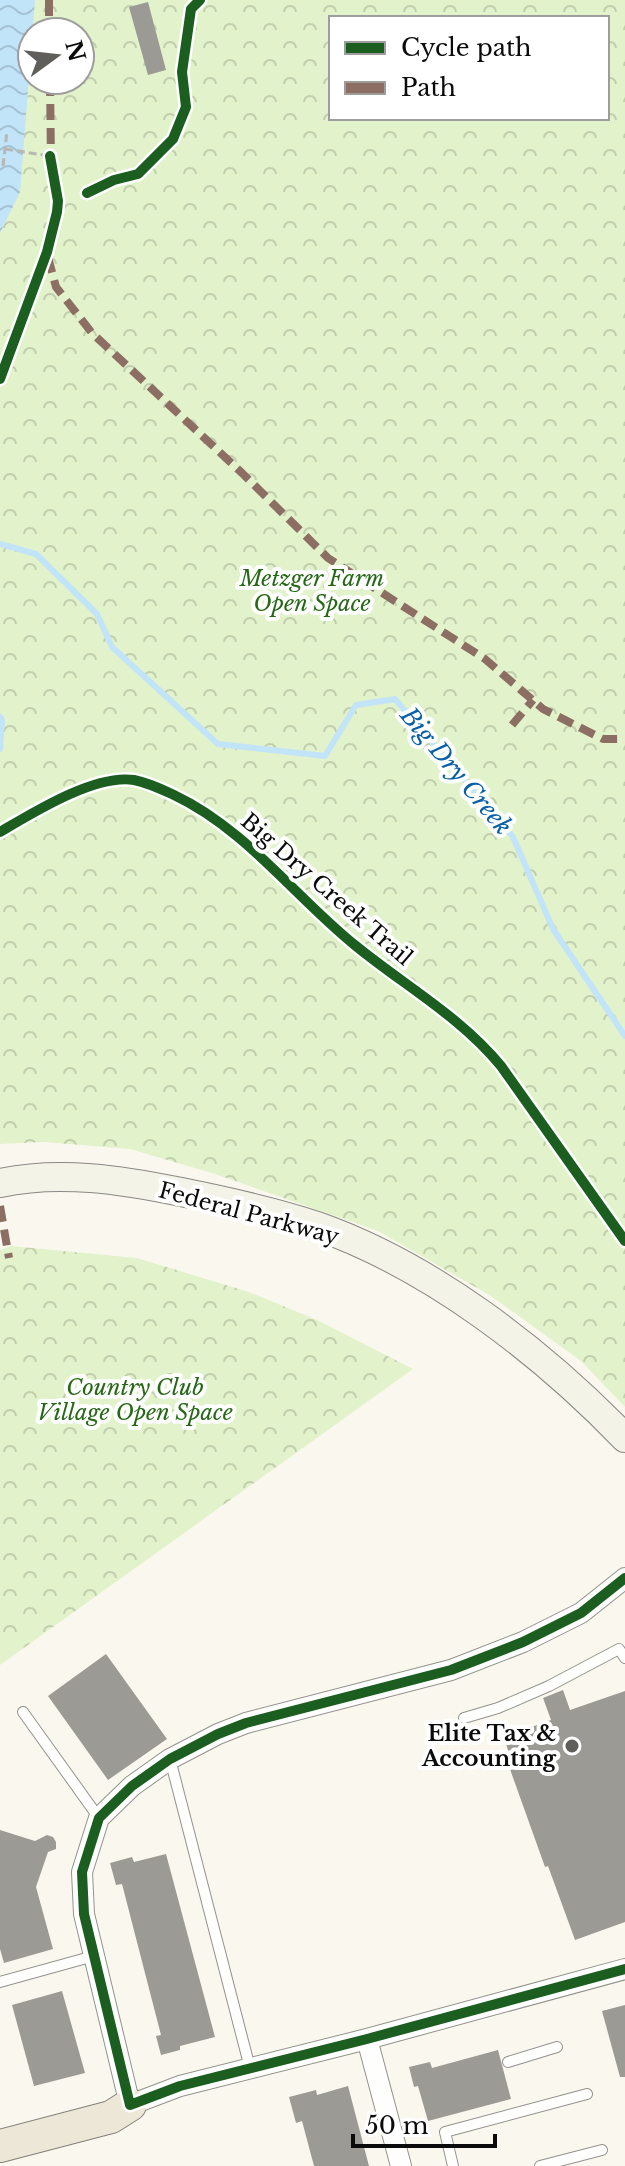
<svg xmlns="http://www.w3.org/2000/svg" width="625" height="2166" font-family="'Libre Baskerville',serif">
<defs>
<pattern id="park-crowns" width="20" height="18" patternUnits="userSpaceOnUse" patternTransform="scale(2)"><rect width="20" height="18" fill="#e2f2cb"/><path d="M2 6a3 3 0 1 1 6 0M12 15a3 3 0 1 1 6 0" fill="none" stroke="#c1cead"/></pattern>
<pattern id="water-waves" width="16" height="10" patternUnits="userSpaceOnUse" patternTransform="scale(2)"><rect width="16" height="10" fill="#c1e4f8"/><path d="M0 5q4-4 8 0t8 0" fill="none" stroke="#a4c2d3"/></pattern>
</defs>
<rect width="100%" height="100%" fill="#faf8ee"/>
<!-- park -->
<path fill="url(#park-crowns)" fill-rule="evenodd" d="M0,0H625V1407L581,1361L491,1296L378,1231L215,1174L130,1149L43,1142L0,1144ZM331,18H607V118H331ZM32,32H80V80H32Z
M11,1246L137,1258L249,1292L317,1320L413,1369L0,1665V1250Z"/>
<!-- water -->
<path fill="url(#water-waves)" d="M0,0H35L20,192L0,233Z"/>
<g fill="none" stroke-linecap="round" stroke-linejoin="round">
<!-- stream -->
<path stroke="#c1e4f8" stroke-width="6" d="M0,544L36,554L97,614L112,647L218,744L325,756L356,705L395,699L513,837L553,929L625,1036
M0,717L2,720L0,749"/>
</g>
<!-- building -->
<path fill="#9c9a94" d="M148,2L166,70L148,75L129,7Z
M106,1654L167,1739L108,1780L48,1696Z
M563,1690L570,1710L625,1691V1922L575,1940L548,1866L545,1867L506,1758L510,1757L504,1737L551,1720L543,1698Z
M0,1830L35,1841L47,1835L53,1837L56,1842V1849L48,1852L36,1887L53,1949L4,1963L0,1949Z
M166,1854L215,2037L180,2046V2050L161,2055L156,2036L161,2035L122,1884L116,1885L110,1863L132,1857L134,1862Z
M62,1991L85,2073L34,2086L12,2005Z
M625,2005V2077H620L602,2011Z
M498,2050L511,2099L428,2121L418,2086L414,2087L409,2067L430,2062L432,2068Z
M348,2086L369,2166H314L302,2121L296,2123L289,2097L316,2090L317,2095Z"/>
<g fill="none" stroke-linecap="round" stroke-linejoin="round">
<!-- lane casing -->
<g stroke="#93928d" stroke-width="12">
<path id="lane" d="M23,1712L99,1818
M464,1718L498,1708L549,1686L619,1649L625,1658
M170,1759L250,2068
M0,1982L94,1956
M508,2062L557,2047
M453,2166L445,2132L587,2094
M540,2166L602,2150"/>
</g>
<!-- street casing -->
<g stroke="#93928d" stroke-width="22">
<path id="street" d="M625,1578L581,1613L523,1642L451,1670L246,1723L218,1734L170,1759L132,1786L99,1818L82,1872L84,1914L130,2105L180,2086L367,2039L625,1969
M367,2039L401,2166"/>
</g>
<!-- secondary casing -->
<g stroke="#898884" stroke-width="30">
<path id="secondary" d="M0,1183C60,1170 122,1180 181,1192C226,1201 273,1211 317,1226C431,1266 542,1352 625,1438"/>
</g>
<!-- primary casing -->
<g stroke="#807f7a" stroke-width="34">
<path id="primary" d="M0,2146L111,2117L130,2105"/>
</g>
<!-- path -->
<path stroke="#b7b7b5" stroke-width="3" stroke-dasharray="8 4" stroke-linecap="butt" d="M5,149L50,156
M3,166L7,131"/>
<!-- lane -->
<use href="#lane" stroke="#fefefc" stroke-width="10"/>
<!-- street -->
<use href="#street" stroke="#fefefc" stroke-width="20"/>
<!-- secondary -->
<use href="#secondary" stroke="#f4f3e8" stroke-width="28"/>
<!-- primary -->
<use href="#primary" stroke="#ece7d6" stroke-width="32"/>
<!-- quiet -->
<path stroke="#8d6e63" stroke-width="8" stroke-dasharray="16 8" stroke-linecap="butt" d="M49,0V32
M50,80L51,161
M48,257L56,287L92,333L242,473L328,558L485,659L543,709L603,739H625
M512,725L533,700
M0,1206L9,1258"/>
<!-- cycleway casing -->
<g stroke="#fff" stroke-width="15">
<path id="cycleway" d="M87,193L114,180L138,174L173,139L186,107L182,72L191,9L200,0
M0,379L47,252L57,212L58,201L50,156
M0,832C34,812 95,774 134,780C149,783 161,789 174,795C246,829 295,897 356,946C405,986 461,1017 501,1066L625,1241
M625,1578L581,1613L523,1642L451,1670L246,1723L218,1734L170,1759L132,1786L99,1818L82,1872L84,1914L130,2105L180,2086L367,2039L625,1969"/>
</g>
<!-- cycleway -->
<use href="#cycleway" stroke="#1b5e20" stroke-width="10"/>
</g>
<!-- markers -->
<circle fill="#5f5e5a" stroke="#fff" stroke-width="3" cx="572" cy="1746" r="8"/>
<g text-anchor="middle" stroke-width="8" stroke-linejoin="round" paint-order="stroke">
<!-- park labels -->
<g font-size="22" font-style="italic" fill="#266816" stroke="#fff">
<text x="312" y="586">Metzger Farm<tspan x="312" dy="25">Open Space</tspan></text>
<text x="135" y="1395">Country Club<tspan x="135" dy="25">Village Open Space</tspan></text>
</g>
<!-- street labels -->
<g font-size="22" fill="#0b0b0b" stroke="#fff">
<text transform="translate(327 889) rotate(41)" y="8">Big Dry Creek Trail</text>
<text transform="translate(249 1213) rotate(15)" y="8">Federal Parkway</text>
</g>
<!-- poi labels -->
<g font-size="22" font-weight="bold" fill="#0b0b0b" stroke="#fff" text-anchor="end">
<text x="556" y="1741">Elite Tax &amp;<tspan x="556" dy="25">Accounting</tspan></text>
</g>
<!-- water labels -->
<g font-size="24" font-style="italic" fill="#0960a8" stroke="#fff">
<text transform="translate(456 771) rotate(50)" y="8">Big Dry Creek</text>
</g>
</g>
<!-- legend -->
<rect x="329" y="16" width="280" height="104" fill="#ffffff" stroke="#9d9d9d" stroke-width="2"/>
<rect x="345" y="42" width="40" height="12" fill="#1b5e20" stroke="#9d9d9d" stroke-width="2"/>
<text x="401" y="56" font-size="24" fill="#0b0b0b">Cycle path</text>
<rect x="345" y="82" width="40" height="12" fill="#8d6e63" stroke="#9d9d9d" stroke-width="2"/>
<text x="401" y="96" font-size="24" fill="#0b0b0b">Path</text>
<!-- north arrow -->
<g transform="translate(56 56) rotate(75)"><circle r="38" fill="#ffffff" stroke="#9d9d9d" stroke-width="2"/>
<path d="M0-6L14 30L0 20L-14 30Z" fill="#5f5e5a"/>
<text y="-12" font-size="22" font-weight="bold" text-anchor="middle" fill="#0b0b0b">N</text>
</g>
<!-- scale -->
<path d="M353 2134v12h142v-12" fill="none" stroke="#0b0b0b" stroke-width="4"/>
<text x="365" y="2134" font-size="24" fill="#0b0b0b" stroke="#ffffff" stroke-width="6" paint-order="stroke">50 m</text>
</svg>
